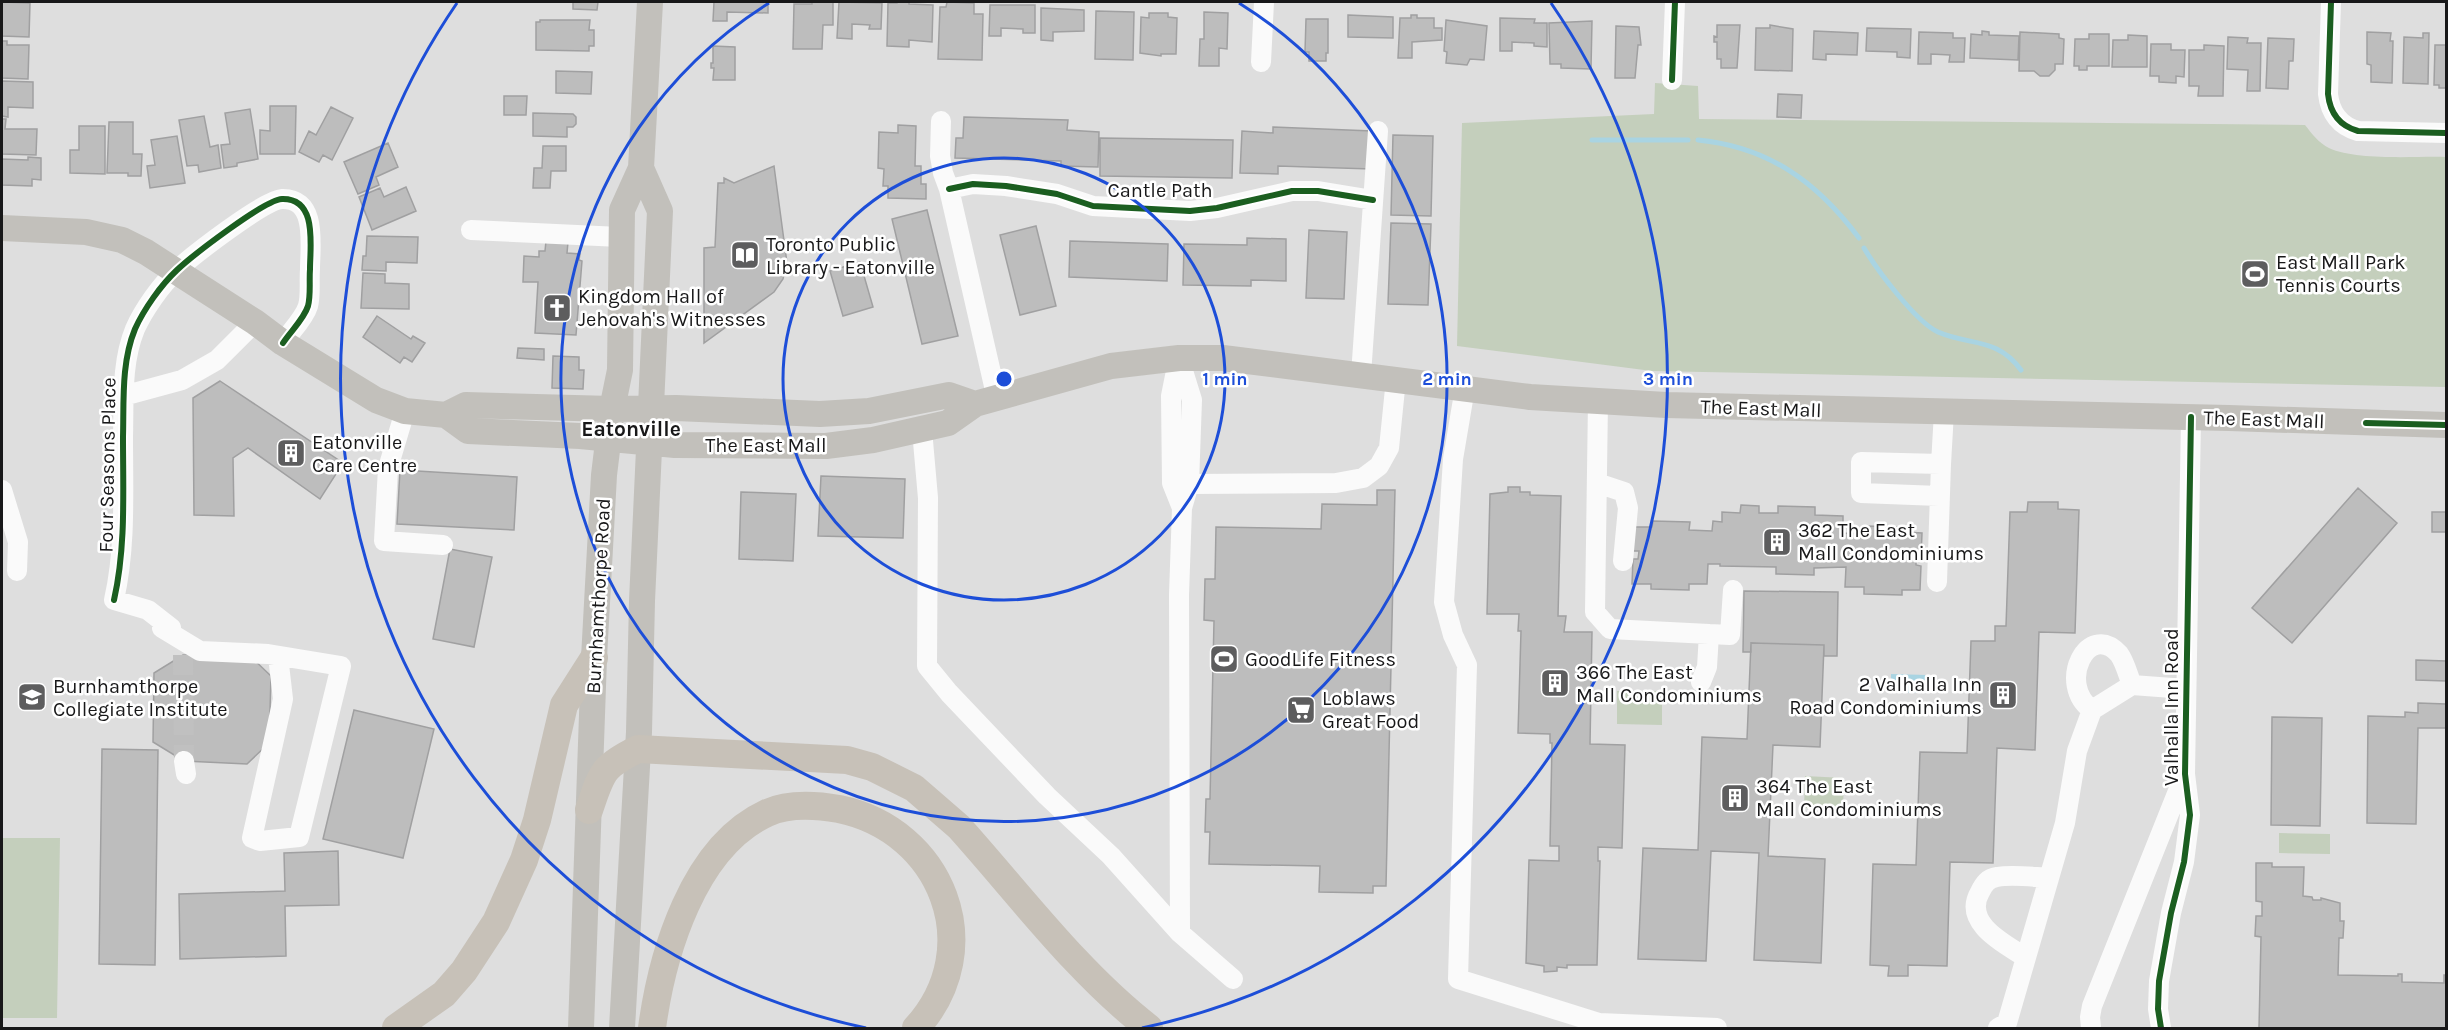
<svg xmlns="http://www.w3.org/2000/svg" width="2448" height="1030" font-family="Karla,sans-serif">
<rect width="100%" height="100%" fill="#dedede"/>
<!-- green -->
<path fill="#c4cfbc" d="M1655,83L1698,86L1699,119L2305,125C2312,134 2319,143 2329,148C2357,161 2415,156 2446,157V387L1652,371L1457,346L1462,123L1654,114Z
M1617,691H1662V725L1617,724Z
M1805,776L1844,778L1843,809L1804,808Z
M2279,833L2330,834V854L2279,853Z
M2,838H60L57,1018H2Z"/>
<!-- water -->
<path fill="#a9d4e2" d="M1891,674L1927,675L1926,693L1891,692Z"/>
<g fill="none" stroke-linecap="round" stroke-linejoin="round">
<!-- stream -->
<path stroke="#a9d4e2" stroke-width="5" d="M1592,140H1688
M1698,140C1769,147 1817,182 1859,238
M1864,248C1877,270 1916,322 1938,332C1970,346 1997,337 2021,370"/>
</g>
<!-- building -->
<path fill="#bdbdbd" stroke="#a0a0a1" stroke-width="1.5" d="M2,2L30,3L29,37L2,36Z
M573,2H598L597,10L573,9Z
M714,2H768V13L727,12V21H713Z
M812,2H833V25H823L822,49H793L794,4H812Z
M839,2L882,3L881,29H869L870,25L852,24V39L837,38Z
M898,2H909V4L933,5L932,42L909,40V47L887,46L888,3H897Z
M947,2L974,3V14H983L982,60L938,59L940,7H946Z
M990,5H1035V33H1023V29L1001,28V36H989Z
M1041,8L1084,10V31L1053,32V41L1041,40Z
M1096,11L1134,12L1133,60L1095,59Z
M1204,12L1228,13L1227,49L1219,48V66H1199L1200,39H1204Z
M1149,13H1168V17L1177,18L1176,54H1161V56L1140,53L1141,17L1149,18Z
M1348,15L1393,17V38L1348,37Z
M1411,15H1417V18H1434V28H1442V40L1412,42V58H1398L1400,18H1411Z
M1500,18L1535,19L1534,23H1547V47L1534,46V43L1512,42V51H1500Z
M1306,19H1328V53H1326V61H1309V52H1305Z
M540,20H590L589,30H594V46H589V51L536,50V22H540Z
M1446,20L1487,26L1484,60L1470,59L1467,65L1446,63L1447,52L1444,51Z
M1592,21L1591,69L1561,68V64H1550L1549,23Z
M1717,25H1740L1737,68H1721V59H1717V42H1714V36L1717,37Z
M1770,25L1793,29L1792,71L1755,70L1756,28H1770Z
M1616,26L1639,27L1641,45H1638L1635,78H1615Z
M1867,28L1911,29L1910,58L1897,57V52L1866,51Z
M1814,31L1858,33L1857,55L1826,54V60L1813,59Z
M1982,31L1989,32V35L2019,36L2018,60L1970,58L1971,34L1982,35Z
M1919,32L1953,33V38H1965L1964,62H1949L1950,55L1931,54V64H1918Z
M2020,32L2059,34V38L2064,39L2063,64H2055V70L2049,76H2040L2034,71H2019Z
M2367,32L2391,33L2390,41H2393L2392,83L2371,82V65L2367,64Z
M2423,33H2429L2428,84L2403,83L2404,37L2423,38Z
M2089,34H2109V66H2087V70H2079V66H2074L2075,39H2089Z
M2128,35L2147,36V67H2112L2113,40H2128Z
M2228,37L2248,38L2247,43H2261L2260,91H2247L2248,70L2227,69Z
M2268,38L2294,39L2293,61H2289L2288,89L2266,88Z
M2,41H7V45H29L28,79L2,78Z
M2151,44H2171V50H2185L2184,77L2176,76V83L2159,82V76H2150Z
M2204,45L2224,46L2223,96H2198L2199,86H2189V50H2204Z
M2435,45H2446V88H2439V85H2434Z
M713,46L735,47V80H713L714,68H711V63H713Z
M556,71L592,72L591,94L556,93Z
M2,81L33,82V108L8,107V117L2,116Z
M1778,94L1802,95L1801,118L1777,117Z
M504,96H527L526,115H504Z
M270,106H296L295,154H260V130L270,131Z
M331,107L353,118L332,160L323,155L319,162L299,152L309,131L316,135Z
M250,109L258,159L237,163V166L224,168L221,145L230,144L225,113Z
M533,113L573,114L576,117V124L573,127H567V137L533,136Z
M204,116L210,147L218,145L221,168L199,172L198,165L187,166L179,120Z
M964,117L1068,120L1067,130L1099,132L1098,167L1061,166V161L955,158L956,138H963Z
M2,119H6L5,129H37L36,155L2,154Z
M109,122H133V154H142L141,176H128V173H107Z
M898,125L916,126L915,166H921V184H926V199L888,198V186H883L884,169L878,168L879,132L898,133Z
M79,126H105V174L70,173V150H79Z
M1273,127L1372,131L1371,169L1278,166V174L1240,173L1242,131L1273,133Z
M1393,135L1433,136L1431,216L1391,215Z
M177,136L185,183L150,188L147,166L155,165L151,140Z
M1100,138L1233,140L1232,178L1100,176Z
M388,143L398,167L376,177L379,185L358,194L344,162Z
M543,146H566V171H551L550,188H533L534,168H542Z
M28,157L41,158V180L32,179V186L2,185V159L28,160Z
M774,166L787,263L783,279L774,292L704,343V248L715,247L718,183H724V178L734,183Z
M406,187L416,211L372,230L359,197L380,188L384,197Z
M927,210L958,336L922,344L892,219Z
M1391,223L1431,224L1428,305L1388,304Z
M1036,226L1056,306L1020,315L1000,235Z
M1309,230L1347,232L1344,299L1306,298Z
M367,236L418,237L417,263L386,262V271L362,270L363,256H366Z
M1247,238L1286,239V281L1251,280V286L1183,285L1184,244L1247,245Z
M546,241L568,242L567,253L580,254L579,260L582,261L576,335L535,333L538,282H523L524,256L539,257V251H545Z
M1070,241L1168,244L1167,281L1069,277Z
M860,262L873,307L843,316L830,271Z
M363,273L385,274V283L409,284V309L361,308Z
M377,316L411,339L413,336L425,343L412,362L404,357L400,363L363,337Z
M518,348L544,349V360L517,358Z
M553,356L579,357V370H584L583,389L552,388Z
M220,381L343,463L320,499L248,448L233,458L234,516L194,515L193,398Z
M400,470L517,477L514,530L397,524Z
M821,476L905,479L903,538L818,536Z
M1508,487H1520V492H1530V495L1561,496L1558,616H1566L1564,632H1592L1590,744L1625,745L1622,848L1598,847V861H1600L1597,965H1567V968L1557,967V971L1544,972V966L1526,963L1529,860L1559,861V846H1550L1552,743H1550V734L1518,733L1521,631H1518L1519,614H1487L1490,494L1508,492Z
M2358,488L2397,523L2292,643L2252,608Z
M1377,490H1395L1386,886H1373V893L1319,892L1320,866L1209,864L1210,832H1205L1206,799H1210L1214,621L1204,620L1205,579H1215L1216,527L1321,529L1322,504L1377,505Z
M741,492L796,494L793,561L739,559Z
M2028,502H2058V509L2079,510L2075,633L2039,632L2035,750L1997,748L1993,863L1950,862L1947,966L1908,965V976H1888L1889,966L1870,965L1873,864L1916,865L1920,752L1967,753L1971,641H1995V626H2006L2010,512H2027Z
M1741,505L1759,506V513H1778V506L1815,507V515L1843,516V533L1865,534V526L1903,527V532L1922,533L1921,558H1916V565L1921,566L1920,590H1902V595L1864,594V587H1845L1846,567L1814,568V575L1776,574V567L1720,566V564H1708L1707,584H1689V590L1651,589V584H1632L1633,559H1638L1639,551H1633V527H1652L1653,521L1690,522L1689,530L1712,531L1713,521L1722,522V512L1740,513Z
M2432,512H2446V532H2432Z
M450,549L492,557L474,647L433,639Z
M1744,591L1838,592L1837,656H1824V645L1751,643V652H1743Z
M1751,643L1824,645L1820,747L1773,745L1768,856L1825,859L1821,963L1754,960L1759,853L1711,851L1706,961L1638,959L1643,848L1698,850L1702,737L1747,739Z
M183,655L250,656L271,676L269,743L247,764L184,761L153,742L154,673Z
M2416,660L2446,661V681L2416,680Z
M2418,703L2446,704V728H2418L2416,824L2367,823L2368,716L2405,717V712L2418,713Z
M354,710L434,729L403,858L323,839Z
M2272,717L2322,718L2320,826L2271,825Z
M102,749L158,750L155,965L99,964Z
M338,851L339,905L285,906L286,956L180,959L179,894L285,891L284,853Z
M2256,863H2272V867H2304L2303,896L2312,897L2313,900H2321V898L2340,903V921H2344L2343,938H2339L2338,975L2398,976V974H2402V982L2444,983V975H2446V1028H2259L2261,937L2255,936L2256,916H2262V902L2256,901Z"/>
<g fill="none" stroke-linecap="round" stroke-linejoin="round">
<!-- minor-tunnel -->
<path stroke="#c0c0c0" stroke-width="20" stroke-dasharray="20 10" stroke-linecap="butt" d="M183,655L184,761"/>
<!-- minor -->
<path stroke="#fafafa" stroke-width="20" d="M2331,2L2328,94C2330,113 2340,126 2358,131L2446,133
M1261,62L1264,2
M1672,80L1675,2
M941,121L940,156L943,173L949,189L997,399
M949,189L973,184L1006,186L1057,194L1093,206L1190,211L1217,208L1292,191H1318L1373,200
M471,230L620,237
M1179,358L1192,400L1189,484L1182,508L1179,595L1180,933
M1178,361L1171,396L1172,483L1182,508
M1361,375L1378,131
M1465,388L1453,459L1444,602L1453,635L1467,665L1458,979L1599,1023L1717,1028
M123,396L182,380L217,360L255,322
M1598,401L1595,612L1610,629L1709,634L1707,667L1701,682
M405,411L388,468L384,541L443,545
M922,430L928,498L927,666L949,693L1047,796L1111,856L1180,933L1233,979
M1941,464L1944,412
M1597,483L1624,492L1628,508L1623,561
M1189,484L1336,483L1363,478L1379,466L1389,448L1396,379
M2,490L18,542L17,571
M1937,582L1941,464L1861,462V493L1939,496
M162,628L200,651L268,654L341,666L299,837L260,841L252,838L283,699L278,656
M171,632V628L148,610L114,600C126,547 123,492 123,437C124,402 121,363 135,329C144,309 161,285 177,270C192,256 264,200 282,199C318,198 310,246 310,269C309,281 311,295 308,306C304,319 290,332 283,343
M1709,634L1730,635L1733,590
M2132,685C2128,675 2125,662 2119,654C2088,620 2056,684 2092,710L2132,685L2186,689
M184,761L186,774
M2025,957C2005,944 1962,923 1980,892C1984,884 1988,878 1997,877C2013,874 2032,877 2049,878
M1998,1028L2007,1023L2065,823L2077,751L2092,710
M2091,1028L2090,1017L2092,1006L2184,776
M2161,1028L2158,1009L2159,981L2171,913L2184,862L2190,815L2185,774L2191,417"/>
<!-- major -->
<path stroke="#c2c0bb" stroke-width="26" d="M2,228L86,232L122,240L146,252L255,322L283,343L376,400L405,411L446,415L468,431L580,436L675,445L826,446L873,440L948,423L975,404L1111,366L1179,358H1223L1530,397L1666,405L2229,418L2446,425
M446,415L466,405L612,409L676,408L820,414L869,411L949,395L975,404
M581,1028L594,658L604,475L612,409L620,370L622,210L641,168L650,2
M622,1028L639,732L642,601L660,211L641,168"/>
<!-- highway -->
<path stroke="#c7c1b8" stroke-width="28" d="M589,810C602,773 601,767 638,749L847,760L872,767L914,788L959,827C1020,895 1077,972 1149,1028
M396,1028L444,994L464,971L496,922L524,860L537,820L564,705L594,658
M652,1028C662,954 693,847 767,813C789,803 816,805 839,809C942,830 989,948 916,1028"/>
<!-- cycleway casing -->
<g stroke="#fff" stroke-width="10">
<path id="cycleway" d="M2331,2L2328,94C2330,113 2340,126 2358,131L2446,133
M1672,80L1675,2
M949,189L973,184L1006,186L1057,194L1093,206L1190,211L1217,208L1292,191H1318L1373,200
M2366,423L2446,425
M114,600C126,547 123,492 123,437C124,402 121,363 135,329C144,309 161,285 177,270C192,256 264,200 282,199C318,198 310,246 310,269C309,281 311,295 308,306C304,319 290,332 283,343
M2161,1028L2158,1009L2159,981L2171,913L2184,862L2190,815L2185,774L2191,417"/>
</g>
<!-- cycleway -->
<use href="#cycleway" stroke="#1b5e20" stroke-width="6"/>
</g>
<!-- distance rings -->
<g fill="none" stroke="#1d4ed8" stroke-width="3">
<circle cx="1004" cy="379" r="221"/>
<path d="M1239 3A443 443 0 1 1 769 3"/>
<path d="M866 1028A664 664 0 0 1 457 3M1551 3A664 664 0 0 1 1142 1028"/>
</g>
<!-- icons -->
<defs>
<g id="library-square" transform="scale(1.5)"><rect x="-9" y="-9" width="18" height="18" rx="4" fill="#5d5d5e" stroke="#fff"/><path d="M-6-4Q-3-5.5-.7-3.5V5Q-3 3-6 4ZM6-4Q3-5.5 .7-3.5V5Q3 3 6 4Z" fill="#fff"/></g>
<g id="stadium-square" transform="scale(1.5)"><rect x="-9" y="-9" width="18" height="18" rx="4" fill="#5d5d5e" stroke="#fff"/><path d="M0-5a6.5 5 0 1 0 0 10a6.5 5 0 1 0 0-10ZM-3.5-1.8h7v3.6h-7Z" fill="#fff"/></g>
<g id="church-square" transform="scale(1.5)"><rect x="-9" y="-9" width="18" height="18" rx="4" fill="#5d5d5e" stroke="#fff"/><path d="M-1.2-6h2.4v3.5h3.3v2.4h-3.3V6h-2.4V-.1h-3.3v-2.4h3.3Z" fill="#fff"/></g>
<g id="building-square" transform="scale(1.5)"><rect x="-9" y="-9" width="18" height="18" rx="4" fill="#5d5d5e" stroke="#fff"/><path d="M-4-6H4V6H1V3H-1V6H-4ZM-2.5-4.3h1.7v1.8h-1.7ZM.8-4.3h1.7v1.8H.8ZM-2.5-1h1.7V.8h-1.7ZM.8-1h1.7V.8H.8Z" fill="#fff"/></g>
<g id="school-square" transform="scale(1.5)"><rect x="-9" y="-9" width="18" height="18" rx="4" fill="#5d5d5e" stroke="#fff"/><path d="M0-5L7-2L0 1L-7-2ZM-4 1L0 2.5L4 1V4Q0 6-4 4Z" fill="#fff"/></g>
<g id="supermarket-square" transform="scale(1.5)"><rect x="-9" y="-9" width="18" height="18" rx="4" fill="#5d5d5e" stroke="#fff"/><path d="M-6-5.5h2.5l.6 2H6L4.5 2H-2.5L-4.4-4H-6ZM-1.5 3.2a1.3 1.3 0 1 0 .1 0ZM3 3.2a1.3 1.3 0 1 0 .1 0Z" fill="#fff"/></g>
</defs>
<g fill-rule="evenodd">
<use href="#library-square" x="745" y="255"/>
<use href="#stadium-square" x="2255" y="274"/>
<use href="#church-square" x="557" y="308"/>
<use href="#building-square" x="291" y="453"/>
<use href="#building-square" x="1777" y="542"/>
<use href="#stadium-square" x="1224" y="659"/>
<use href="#building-square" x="1555" y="683"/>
<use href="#building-square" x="2003" y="695"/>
<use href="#school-square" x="32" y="697"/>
<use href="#supermarket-square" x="1301" y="710"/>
<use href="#building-square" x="1735" y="798"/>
</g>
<g text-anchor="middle" stroke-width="5" stroke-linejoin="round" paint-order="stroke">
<!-- street labels -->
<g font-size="20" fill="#181819" stroke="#fff">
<text x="1160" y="197">Cantle Path</text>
<text transform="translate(1761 408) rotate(2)" y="7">The East Mall</text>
<text transform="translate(2264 419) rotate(2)" y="7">The East Mall</text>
<text x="766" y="452">The East Mall</text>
<text transform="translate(107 465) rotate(-89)" y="7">Four Seasons Place</text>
<text transform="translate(598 596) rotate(-87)" y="7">Burnhamthorpe Road</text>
<text transform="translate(2171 707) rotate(-90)" y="7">Valhalla Inn Road</text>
</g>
<!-- poi labels -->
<g font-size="20" fill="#181819" stroke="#fff" text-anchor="start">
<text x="766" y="251">Toronto Public<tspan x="766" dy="23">Library - Eatonville</tspan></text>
<text x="2276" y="269">East Mall Park<tspan x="2276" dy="23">Tennis Courts</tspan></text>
<text x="578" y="303">Kingdom Hall of<tspan x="578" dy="23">Jehovah's Witnesses</tspan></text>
<text x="312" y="449">Eatonville<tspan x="312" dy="23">Care Centre</tspan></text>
<text x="1798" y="537">362 The East<tspan x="1798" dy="23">Mall Condominiums</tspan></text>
<text x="1245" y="666">GoodLife Fitness</text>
<text x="1576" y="679">366 The East<tspan x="1576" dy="23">Mall Condominiums</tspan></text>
<text x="1982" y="691" text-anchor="end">2 Valhalla Inn<tspan x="1982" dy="23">Road Condominiums</tspan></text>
<text x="53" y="693">Burnhamthorpe<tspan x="53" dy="23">Collegiate Institute</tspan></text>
<text x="1322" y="705">Loblaws<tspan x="1322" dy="23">Great Food</tspan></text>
<text x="1756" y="793">364 The East<tspan x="1756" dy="23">Mall Condominiums</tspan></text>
</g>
<!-- neighbourhood labels -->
<g font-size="21" font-weight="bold" fill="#181819" stroke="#fff">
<text x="631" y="436">Eatonville</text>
</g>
</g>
<circle cx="1004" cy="379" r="9" fill="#1d4ed8" stroke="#fff" stroke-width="3"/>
<g font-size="18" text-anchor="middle" font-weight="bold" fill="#1d4ed8" stroke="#fff" stroke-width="5" stroke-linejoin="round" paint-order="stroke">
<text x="1225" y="385">1 min</text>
<text x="1447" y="385">2 min</text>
<text x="1668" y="385">3 min</text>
</g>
<!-- border -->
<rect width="2448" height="1030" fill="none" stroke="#181819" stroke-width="6"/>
</svg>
